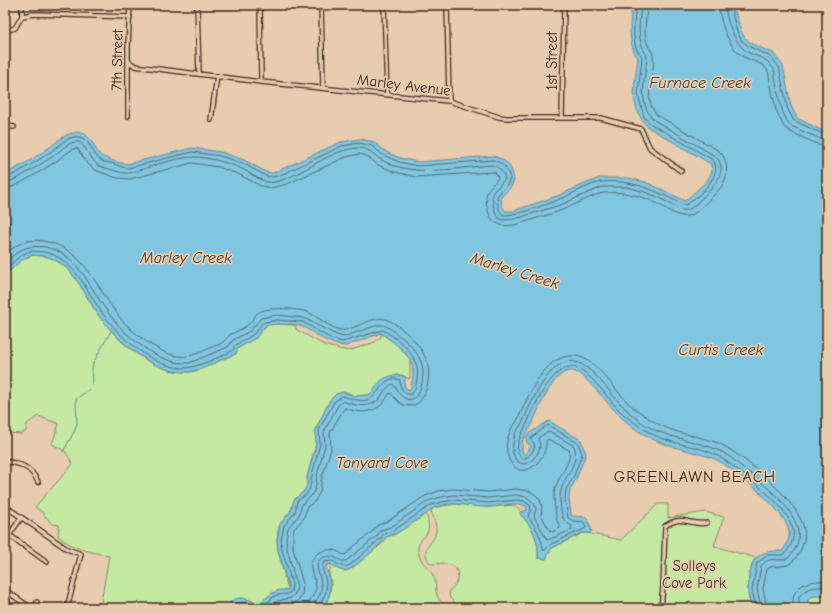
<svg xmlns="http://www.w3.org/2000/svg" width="832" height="613" font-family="'Comic Neue',sans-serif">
<rect width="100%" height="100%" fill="#e8ccaf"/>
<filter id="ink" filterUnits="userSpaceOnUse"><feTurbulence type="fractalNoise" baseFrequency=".025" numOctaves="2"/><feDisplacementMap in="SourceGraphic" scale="8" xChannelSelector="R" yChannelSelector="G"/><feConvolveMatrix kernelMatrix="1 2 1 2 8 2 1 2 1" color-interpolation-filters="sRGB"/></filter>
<g filter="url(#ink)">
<!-- green -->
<path fill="#c5e9a2" stroke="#808a60" d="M34,255C41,256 49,256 55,260C74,270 82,289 93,307C113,338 150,374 190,372C202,371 223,358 236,354L238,348C249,343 259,336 266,325L277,324L294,325L297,330L326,346L348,351L375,342L381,337V333L397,345L410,359V378L409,379L402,375H397L376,386L372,393L369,395L355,396L346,392L336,394L330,400L315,431L316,444L307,477V486L303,492L294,500L291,510L280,524L278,531L277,540L278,550L288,590H284C279,593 264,602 259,602C256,602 252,601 250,600C239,595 232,600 225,608H100L109,556C88,551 75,550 58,536L59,525L52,524L43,513L35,507L73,464L65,451L52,444L59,424L38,416L26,425V431L22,434L5,433V275L21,260Z
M455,504L488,507L515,505L521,512L520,514C533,527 539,540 538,558L546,559L548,554L552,548L583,533H587L621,540L658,504H668V518L705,512L724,517L714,546L756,558L753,562C749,576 744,594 753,608H460L450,598L449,591C459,584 463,567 447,564C442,562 437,564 431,564C418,548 433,546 436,532C437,525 433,517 431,511L433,508Z
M426,514C434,538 421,532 418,548C417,559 428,567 433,575C437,582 434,593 439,599C441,602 445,605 448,608H322L326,604L330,593L331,584L329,574L331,564C338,570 344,572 352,568L384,542L386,537L394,535Z
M813,596H827V608H813L808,605L807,600Z"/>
<!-- water -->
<path fill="#80c6e1" stroke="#648893" d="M632,5H733L741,31L745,38L752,44L773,53L783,66L791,106L797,118L827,133V596H813L808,600V605L813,608H753C744,594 749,576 753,562C761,551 770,551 782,551C786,546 790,539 789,532C787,511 735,470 717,460C713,458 707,456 703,455C684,449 663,446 645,435C636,430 626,422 619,415C609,406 585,373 573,371C553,368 538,412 531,426C529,431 525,434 523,439C522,443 522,447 522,451L525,455L531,446L527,443L526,438L528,434L549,421L581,440L586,454L576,479L570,490L569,499L571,515C577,518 582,515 587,518L592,531L590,533H582L552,548L548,554L546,559L538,558C539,540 533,527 520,514L521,512L527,510L526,506C515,501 500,507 489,507C471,508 451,499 434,508C431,509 429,512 426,514C413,522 401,533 386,537C383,543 351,571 346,571C340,571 335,568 331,564L327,565L326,567C331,582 333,596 322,608H225C239,590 244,602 261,602L272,593L280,590H288V585L278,550L277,540L280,524L291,511L294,500L303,492L307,486L308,474L316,444L315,431L316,429L330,400L336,394L343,392L355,396L369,395C373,392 374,389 377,385C384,376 395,373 406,377C404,382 403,389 410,390C420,359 404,350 381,333L346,346C330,346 317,334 303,327C295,323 275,324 266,325L256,338L238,348L236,354C219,359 202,372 184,372C153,372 118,341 100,317C84,296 74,262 44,256C40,256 36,255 32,255C21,258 14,268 5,275V174C20,167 36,157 50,147C57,142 63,135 73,133C80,131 85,133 89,138C94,143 95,149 99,154C104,159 120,163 127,164L192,148L221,152L244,160L266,172L273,173L341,142L360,139L374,142L386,152L400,158L418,162L493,156C507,160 512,166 514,180L511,187L501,197L502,206L505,211H513L557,196L599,178H628L645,182L661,189L685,201L707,181L712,172L711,164L648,127C628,107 635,83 638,58C627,44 630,22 632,5Z"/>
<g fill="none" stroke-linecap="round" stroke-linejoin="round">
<!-- shore -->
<path stroke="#57686c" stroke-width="1" d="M719,5C719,21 729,49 744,57C753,62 763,62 768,71L776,110L784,127L791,132L821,146L827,147
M725,5C726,19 734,43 746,51C755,57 767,57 772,67C775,70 775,74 775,78C778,92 781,119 793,127L823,140L827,141
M730,5L737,32L742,41L750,47L771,57L779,67L787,107L793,120L827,136
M5,178C13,177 45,156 53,150C60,145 69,135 79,137C91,139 92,156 102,161C104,163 108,162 111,163C117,165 122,168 128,168L192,152L220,156L242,163L266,176L273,177L283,174L342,146L359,143L372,146L383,155L399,162L417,166L493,160C503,163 508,169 510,179L507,185L497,196C498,201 497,210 502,214C507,219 552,203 560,199C571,195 591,183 602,182C632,179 657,191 683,205H686C698,197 724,175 713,160L651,124L644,117L638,94L642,58C641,54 639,53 637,50C631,36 635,19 636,5
M5,183C14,182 46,161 55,155C61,150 69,141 78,142C85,143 91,161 99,166C103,167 121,173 125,173C131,174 137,170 143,169C154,165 182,157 193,157C208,157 225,162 240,168C250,172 263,185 275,182C302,176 332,148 359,148C368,148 373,154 380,159C385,162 393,166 399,167C429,175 462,167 492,165C499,167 503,171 505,179L494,191L492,196L494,208L496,214L499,218L503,220L515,219L560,205L602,187H627L642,191L658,197L681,210H688C693,207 698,202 702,198C713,188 730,170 715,156L654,120C637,103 645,78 647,58C647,53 643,51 642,46C637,33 640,19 641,5
M5,189C16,188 47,167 58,160C64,155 69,151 76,148L78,149L86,162L95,170L117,178L130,179L192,163L218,167L238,174L261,186L271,188L287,184L346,157L359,154L367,156L378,165L395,172L416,177L491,172H495L498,178C493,185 486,189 486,198C488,233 509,228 534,219C543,216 553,214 562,210C574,206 593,194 604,193C621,191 639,195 654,202C664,206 676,218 687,216C696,215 703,205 709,200C716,193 724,186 726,176C728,167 725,156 719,151L657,115C641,98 656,75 653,56C653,51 649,49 648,45C642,33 647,18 647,5
M5,255C16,244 27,238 43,241C86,248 96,289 121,319C132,332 148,344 164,352C183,360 192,356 210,348C214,346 220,345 223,342C226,340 227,337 230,335C234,332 240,330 245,327C258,318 251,311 271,309C281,308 298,309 307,312C317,316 335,332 345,330C357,328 376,314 388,320C403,327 421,345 427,361C432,375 426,412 404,405C398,403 395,397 390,393C387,396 386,401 382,404C372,414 357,413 345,408L343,410L330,433L331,449L322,477L320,492L315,501L307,507L304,518L294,529L293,534V548L303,584L302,594L299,599L294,604L288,605H281L277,608
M5,263C10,259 15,253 21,250C29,246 37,246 45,247C78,253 89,287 107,311C124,335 158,365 189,363L228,347L233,340L250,331L261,318L277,315L304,318L332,333L343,337L378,325C386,324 391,329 397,334C408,342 418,351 422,365C425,374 421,407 404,398C398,395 397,388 393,384C386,387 384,392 380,398C371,409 354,406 343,401L338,405L324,432L325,445L317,476L315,490L310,497L302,504L299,515L288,528L286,540L287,548L297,587L295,594L291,598L277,601L269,608
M5,270C13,263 20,253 32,251C36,251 40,252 44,252C75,258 86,291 103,314C120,337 152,367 183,368C193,369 222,356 232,351C235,349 233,346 237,344C242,340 249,338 255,333C258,330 260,325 264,322L277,320L303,322L330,338L342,342L383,330C400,340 421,356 417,379C416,384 416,390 412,394C403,396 400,387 400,380C383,373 380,397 367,400C358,402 351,398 342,396L334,402L319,430L320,444L312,475L310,488L306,495L297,501L295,512L284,526L281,540L282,549L292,584L291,592C286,596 281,593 275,596C270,598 268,604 262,606C250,607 240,596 230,608
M308,608C308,600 315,595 316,588C316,581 312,576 311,569C309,556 322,548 334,550C338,551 341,554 345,555L352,548L372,532L378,525L388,521L425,496L439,491L453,489L488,492L516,489L529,491L536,495L540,500L542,507L541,515L550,531L552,532L560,528V526C556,521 556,515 555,508C554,501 553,493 556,486C559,476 573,460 569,450L548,439L546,441C548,459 522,484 510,461C505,453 506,440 510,432C511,427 516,424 518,419C528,397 544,353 575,356C597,358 616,394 633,407C646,417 659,426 675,431C690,436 709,438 724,446C747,459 801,503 804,530C806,540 801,552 794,560C786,570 775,563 767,569L763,589L767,608
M314,608C314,601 320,597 321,591C324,576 305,557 332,556L342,561H346L377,536L381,530L391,527L428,501L441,497L454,495L488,498L516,495L527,497L534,503L536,509L534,516L547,540L560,535L572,529V526C563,521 562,518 561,509C560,501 559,494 562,487C567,473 580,461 574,446L549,431L538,438C539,442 541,446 539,450C536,459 522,471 515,458C511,452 513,441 515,434C517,429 521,426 523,421C531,404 550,355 576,362C592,367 607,389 618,401C627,411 639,422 651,428C672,439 698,441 720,451C729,455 738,464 747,471C769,488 819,526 789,557C783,563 776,558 769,560C766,561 763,564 761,566L757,589L761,608
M319,608C320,599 328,596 326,584C326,576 320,569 324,562L332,561C339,564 342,569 350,565L380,539L384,534L393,531L431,505L442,502L455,500L488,503L517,500L524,501L530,505L531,510L528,516C535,526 542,537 543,549L544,551L551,544L586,528V527L584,522L574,521L568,518L565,499L566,489L573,478L582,454L578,443L548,425L531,438V440L534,443L535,447C532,452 528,460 521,458C511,446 525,430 529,419C535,404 554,363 575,367C589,370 610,402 622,413C630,419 638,426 647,431C668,445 696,444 718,456C725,460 732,466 738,470C757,485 787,505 793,530C795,538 790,549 784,555H768L757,563L752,590L756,608
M793,608C790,585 808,580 827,581
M799,608V597C806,586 816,587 827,587"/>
<!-- stream -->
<path stroke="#648893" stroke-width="1" d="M63,452L75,430L77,423L76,399L91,388L93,380L92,371L93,363L111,331"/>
<!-- street casing -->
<g stroke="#3b2a1e" stroke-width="6">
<path id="street" d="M22,5V16
M197,5L199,74
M260,5L261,82
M321,5L323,88
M384,5L387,94
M447,5L449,101
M22,16L34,14L130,17
M5,31L15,28L22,16
M128,61L135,66L261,82L449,101L499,117L506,118H601L641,129L650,148L681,171
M128,116V46L130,5
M562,118L564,5
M211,120L217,76
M5,126L14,127
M5,462C19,462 32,468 38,482
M5,506L67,549L81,554L67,608
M9,535L47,562
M5,541L21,518
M5,590L31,608
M35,608L37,602
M661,608L663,586L665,526C683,514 689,526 707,523"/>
</g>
<!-- street -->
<use href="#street" stroke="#e8ccaf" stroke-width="3.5"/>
</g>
</g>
<g text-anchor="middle" stroke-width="3.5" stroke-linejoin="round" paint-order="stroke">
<!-- street labels -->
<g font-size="15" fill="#3b2a1e" stroke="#e8ccaf">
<text transform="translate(117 60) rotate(-89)" y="5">7th Street</text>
<text transform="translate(552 61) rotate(-90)" y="5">1st Street</text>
<text transform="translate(404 85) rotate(7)" y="5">Marley Avenue</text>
</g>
<!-- park labels -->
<g font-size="15" fill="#493d2b" stroke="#e8ccaf">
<text x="694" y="571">Solleys<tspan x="694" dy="17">Cove Park</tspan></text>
</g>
<!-- water labels -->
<g font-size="16" font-style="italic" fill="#45413b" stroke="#e8ccaf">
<text x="700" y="88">Furnace Creek</text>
<text x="186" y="263">Marley Creek</text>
<text transform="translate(515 270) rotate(17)" y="6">Marley Creek</text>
<text x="721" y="355">Curtis Creek</text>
<text x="382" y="468">Tanyard Cove</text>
</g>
<!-- neighbourhood labels -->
<g font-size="16" letter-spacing="1" fill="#3b2a1e" stroke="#e8ccaf">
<text x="695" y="482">GREENLAWN BEACH</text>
</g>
</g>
<!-- margin -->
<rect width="832" height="613" fill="none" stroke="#e8ccaf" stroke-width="20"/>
<rect x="10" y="10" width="812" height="593" fill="none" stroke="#3b2a1e" stroke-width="1.5" filter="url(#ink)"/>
</svg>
